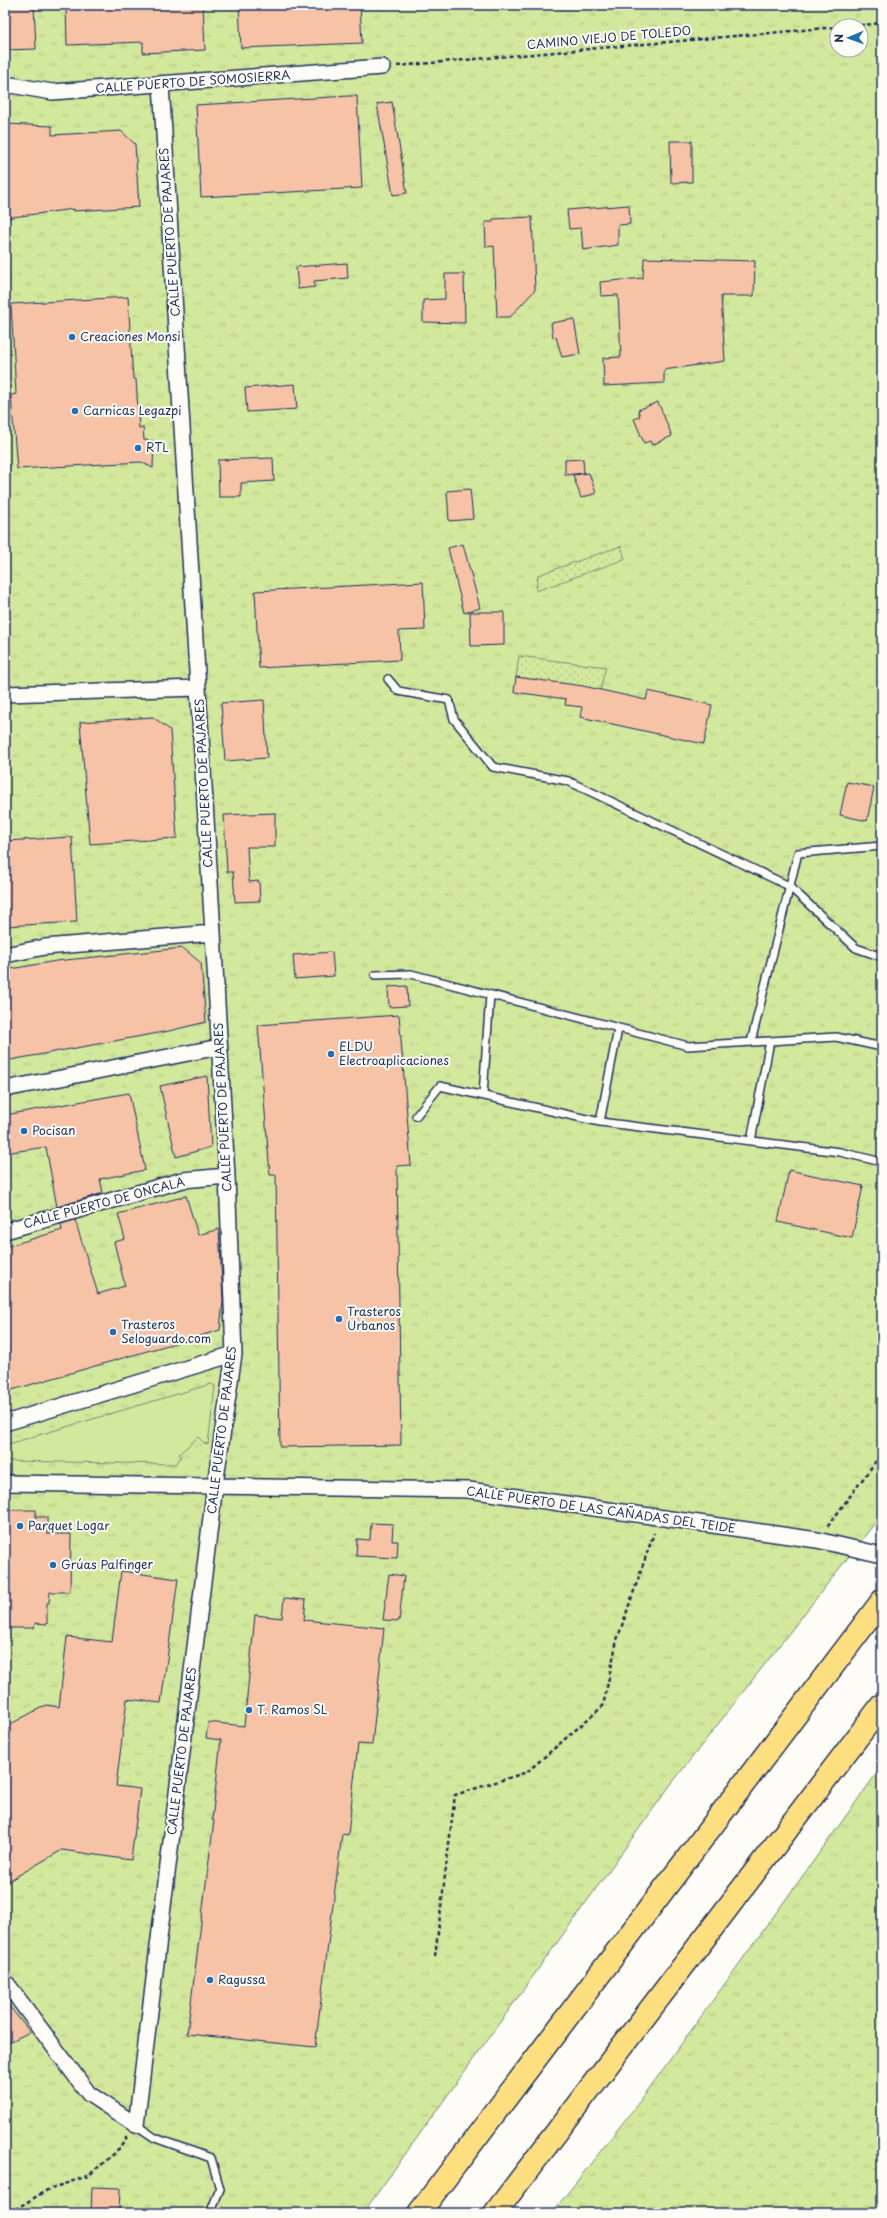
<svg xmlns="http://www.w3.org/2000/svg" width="887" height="2218" font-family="'Playpen Sans',sans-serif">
<defs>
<pattern id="grass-tufts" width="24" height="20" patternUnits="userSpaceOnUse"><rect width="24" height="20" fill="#d2e89c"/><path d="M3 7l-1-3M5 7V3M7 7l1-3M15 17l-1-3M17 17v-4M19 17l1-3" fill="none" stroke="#b4c789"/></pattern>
<pattern id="garden-dots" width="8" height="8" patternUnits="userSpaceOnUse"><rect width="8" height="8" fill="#d2e89c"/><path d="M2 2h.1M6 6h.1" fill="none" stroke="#b4c789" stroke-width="1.8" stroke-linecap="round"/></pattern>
</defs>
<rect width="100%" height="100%" fill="#fdfcf7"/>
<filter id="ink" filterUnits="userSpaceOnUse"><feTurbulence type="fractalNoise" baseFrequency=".025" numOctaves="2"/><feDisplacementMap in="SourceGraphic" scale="8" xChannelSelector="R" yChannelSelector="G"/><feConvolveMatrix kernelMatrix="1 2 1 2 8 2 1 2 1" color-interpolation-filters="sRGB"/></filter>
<g filter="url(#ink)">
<!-- grass -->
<path fill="url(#grass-tufts)" stroke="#768c7d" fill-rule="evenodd" d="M5,5H882V1514L669,1787L363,2213H5ZM837,26H861V50H837Z
M882,1766V2213H552L643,2097Z"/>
<!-- park -->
<path fill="#d2e89c" stroke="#768c7d" d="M211,1384L215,1386L208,1444L204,1443L198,1437L179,1454L181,1457L175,1464L5,1461V1445Z"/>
<!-- garden -->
<path fill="url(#garden-dots)" stroke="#768c7d" d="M621,546L625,559L536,591L538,575Z
M519,656L606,667L600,690L516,677Z"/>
<!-- building -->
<path fill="#f7c3a7" stroke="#1b2f5e" d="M5,5H34L36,49L5,50Z
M66,5H203L205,50L143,53V42L67,45Z
M239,5H360L362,43L241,48Z
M349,96H357L362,188L201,197L196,105Z
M392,102L407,193L393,195L377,104Z
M5,124L52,126V135L121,131L135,144L139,207L74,211V209L5,218Z
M670,141H692V182L671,183Z
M629,205L630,224L618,225V245L583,250L581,228L569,229L567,210Z
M532,217L535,290L510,317H497L494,246L486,247L485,222H493V219Z
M644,258L755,261L754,296H721L725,361L664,370V383L604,386L603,358L621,357L618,295L601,296L600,282L643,278Z
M347,263L348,278L314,281L315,287L298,289L296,267Z
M445,274H464L465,323L423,322V300L445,299Z
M128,297L133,379H136L139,428L143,427L144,440L154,441L153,468L141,462L17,469L11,395L16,394L11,304Z
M574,319L580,354L562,357L556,337L553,338L551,323Z
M295,384L297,409L247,412L245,388Z
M658,402L672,436L652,445L650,441L644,443L634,419L640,416L638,410Z
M273,458L274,481L241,483V497H219L218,460Z
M583,459L584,473L565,475V460Z
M589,473L596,493L581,498L573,475Z
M470,489L473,519L449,521L447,491Z
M463,544L480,608L464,613L448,548Z
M423,582L425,630L399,631L400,660L259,668L255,591Z
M470,612H504V645L471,646Z
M516,677L583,686L646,700L648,691L712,705L704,744L580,717L582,707L565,705L566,699L514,692Z
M264,700L267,758L225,761L221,703Z
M153,717L170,730L177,838L90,844L80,722Z
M847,782L874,787L867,821L840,815Z
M275,813V847H247L249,882L259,881L260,901L235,902L233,872H227L224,815Z
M72,837L77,922L5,926V841Z
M183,948L201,963L206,1022L169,1031L5,1061V970L56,961Z
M332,952L334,976L295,979L293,955Z
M407,986L408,1006L389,1007L388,987Z
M399,1015L411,1165L397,1166L401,1445L280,1447L276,1175H270L258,1025Z
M207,1076L211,1147L176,1157L160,1086Z
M129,1093L145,1170L100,1179L103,1193L57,1207L46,1147L5,1153V1115Z
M789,1170L863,1186L852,1238L778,1222Z
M186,1196L198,1235L219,1229L223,1301L220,1330L5,1392V1247L62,1230L61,1224L75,1220L98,1294L125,1286L114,1242L125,1239L118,1214Z
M5,1510H36V1517H47V1534H71L70,1592H50L49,1603H47V1624L35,1623L34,1628H5Z
M371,1523L393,1524L392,1541H398L397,1558L356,1556L357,1539L370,1540Z
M121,1571L178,1579L161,1703L127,1699L116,1786L140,1789L131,1860L62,1850L5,1883V1727L46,1705L59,1707L67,1637L112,1642Z
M389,1574L404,1576L399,1621L383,1620Z
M284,1598L306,1600L304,1620L384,1628L372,1745L358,1744L348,1835L342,1834L315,2047L187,2034L214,1820H212L221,1740L206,1738L208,1722L244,1726L255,1615L282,1618Z
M5,2001L30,2032L5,2044Z
M92,2187L120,2188L119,2213H91Z"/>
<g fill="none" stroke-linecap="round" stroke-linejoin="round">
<!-- lane casing -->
<g stroke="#1b2f5e" stroke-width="10">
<path id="lane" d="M388,679L398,691L449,700L454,719L493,767L568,781L789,886L856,948L882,957
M375,975L411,974L688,1046L836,1037L882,1047
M751,1042L798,853L882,846
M483,1095L490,995
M416,1116L440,1086L600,1122L840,1152L882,1162
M600,1122L618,1029
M751,1141L770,1041
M136,2125L155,2138L211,2158L220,2189L210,2213"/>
</g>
<!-- street casing -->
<g stroke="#1b2f5e" stroke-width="18">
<path id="street" d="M5,84L52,92L382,67
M5,694L198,688
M5,955L45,947L213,933
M5,1089L219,1047
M5,1231L183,1180L227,1176
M5,1423L234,1354
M5,1483L469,1490L817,1540L882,1555
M5,1981L89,2094L136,2125L215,1485L234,1354L227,1176L213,933L161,84"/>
</g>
<!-- highway casing -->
<g stroke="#1b2f5e" stroke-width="25">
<path id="highway" d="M419,2213L882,1601
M495,2213L882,1705"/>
</g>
<!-- path -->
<path stroke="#1b2f5e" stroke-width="2.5" stroke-dasharray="4 3" stroke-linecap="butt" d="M853,26L882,23
M397,66L837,27
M828,1526L882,1453
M435,1956L455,1795L527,1772L603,1706L617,1640L654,1533
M9,2213L49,2189L88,2176L115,2153L127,2137"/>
<!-- lane -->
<use href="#lane" stroke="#fdfcf7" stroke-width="7"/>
<!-- street -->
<use href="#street" stroke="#fdfcf7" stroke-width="15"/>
<!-- highway -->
<use href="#highway" stroke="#fedf80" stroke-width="22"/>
</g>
</g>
<!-- markers -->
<g fill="#1f6fb2" stroke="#fdfcf7" stroke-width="1.5">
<circle cx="72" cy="337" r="4"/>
<circle cx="75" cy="411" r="4"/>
<circle cx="138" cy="448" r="4"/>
<circle cx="331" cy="1054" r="4"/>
<circle cx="24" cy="1131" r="4"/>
<circle cx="339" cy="1319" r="4"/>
<circle cx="113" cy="1332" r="4"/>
<circle cx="20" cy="1526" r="4"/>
<circle cx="53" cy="1565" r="4"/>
<circle cx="249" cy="1710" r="4"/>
<circle cx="210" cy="1980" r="4"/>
</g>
<g text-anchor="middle" stroke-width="4" stroke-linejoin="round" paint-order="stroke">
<!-- street labels -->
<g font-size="12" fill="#1b2f5e" stroke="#fdfcf7">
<text transform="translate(609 38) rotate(-5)" y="4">CAMINO VIEJO DE TOLEDO</text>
<text transform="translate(193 82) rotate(-4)" y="4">CALLE PUERTO DE SOMOSIERRA</text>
<text transform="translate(170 232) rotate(-94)" y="4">CALLE PUERTO DE PAJARES</text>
<text transform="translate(204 783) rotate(-93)" y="4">CALLE PUERTO DE PAJARES</text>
<text transform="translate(223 1107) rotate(-93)" y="4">CALLE PUERTO DE PAJARES</text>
<text transform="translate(104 1203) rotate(-15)" y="4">CALLE PUERTO DE ONCALA</text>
<text transform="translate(222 1430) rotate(-83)" y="4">CALLE PUERTO DE PAJARES</text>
<text transform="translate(601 1510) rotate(8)" y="4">CALLE PUERTO DE LAS CAÑADAS DEL TEIDE</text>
<text transform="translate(182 1751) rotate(-83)" y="4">CALLE PUERTO DE PAJARES</text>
</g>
<!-- poi labels -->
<g font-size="12" fill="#1b2f5e" stroke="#fdfcf7" text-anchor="start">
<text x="80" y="341">Creaciones Monsi</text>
<text x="83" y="415">Carnicas Legazpi</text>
<text x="146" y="452">RTL</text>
<text x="339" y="1051">ELDU<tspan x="339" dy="14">Electroaplicaciones</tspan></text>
<text x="32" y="1135">Pocisan</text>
<text x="347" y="1316">Trasteros<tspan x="347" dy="14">Urbanos</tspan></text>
<text x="121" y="1329">Trasteros<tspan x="121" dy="14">Seloguardo.com</tspan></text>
<text x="28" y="1530">Parquet Logar</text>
<text x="61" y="1569">Grúas Palfinger</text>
<text x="257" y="1714">T. Ramos SL</text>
<text x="218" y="1984">Ragussa</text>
</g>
</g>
<!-- margin -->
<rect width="887" height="2218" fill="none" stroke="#fdfcf7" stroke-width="20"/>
<rect x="10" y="10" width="867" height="2198" fill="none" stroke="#1b2f5e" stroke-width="1.5" filter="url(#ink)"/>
<!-- north arrow -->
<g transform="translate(849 38) rotate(268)"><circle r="19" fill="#fdfcf7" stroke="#a3aaba"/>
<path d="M0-3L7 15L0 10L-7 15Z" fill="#1f6fb2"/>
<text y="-6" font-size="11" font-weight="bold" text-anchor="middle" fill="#1b2f5e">N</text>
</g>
</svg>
